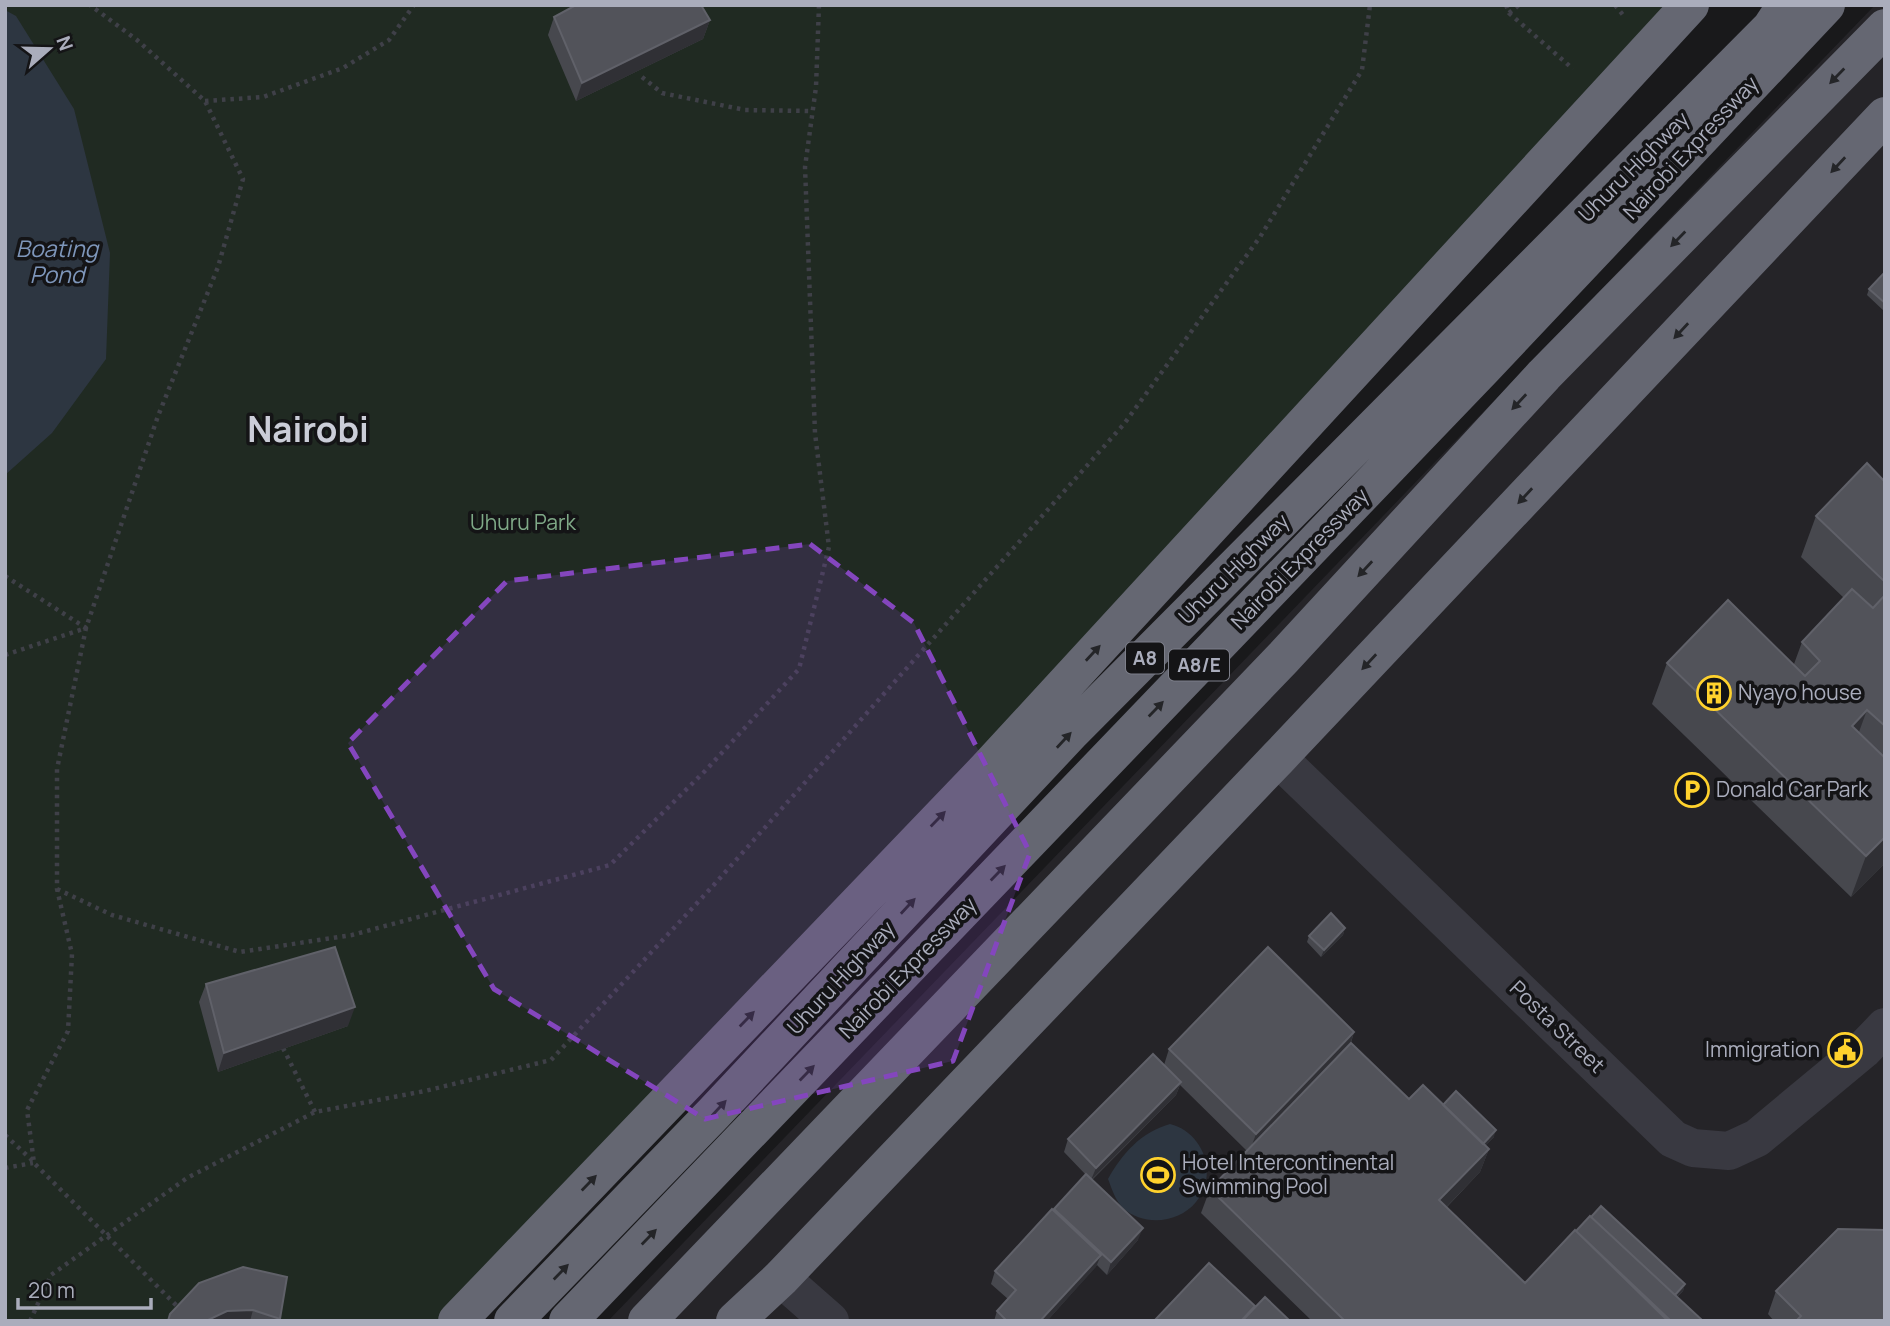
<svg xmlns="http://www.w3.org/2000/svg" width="1890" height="1326" font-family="Manrope,sans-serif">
<rect width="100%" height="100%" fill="#19191b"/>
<!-- built -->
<path fill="#252428" d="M1875,5H1885V1321H608Z"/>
<!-- green -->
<path fill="#202a22" d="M5,5H1688L460,1321H5Z"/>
<!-- water -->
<path fill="#2d3641" d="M5,10L16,16L74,109L110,253L106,359L52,433L5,475Z
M1170,1124C1203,1132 1219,1174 1196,1202C1179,1223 1144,1227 1123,1208C1115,1200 1112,1189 1108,1179C1122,1154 1141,1132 1170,1124Z"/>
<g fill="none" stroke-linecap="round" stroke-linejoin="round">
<!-- path -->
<path stroke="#3f4048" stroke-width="4.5" stroke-dasharray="3.5 5" stroke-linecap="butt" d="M1506,5L1509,13L1573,69
M1615,5L1623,15
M1509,13L1519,5
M642,77L662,93L745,110L813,111
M205,101L263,97L343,68L389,40L414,5
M5,576L86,628L158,416L218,267L243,179L205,101L137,40L90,5
M5,655L86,628L57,769V889L72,954L68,1031L27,1110L34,1163L181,1310
M57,889L112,915L240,952L352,935L610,865L706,770L799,669L829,547L815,433L805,167L816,87L819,5
M283,1048L315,1112
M5,1135L34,1162
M5,1168L33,1163
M30,1321L51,1275L187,1178L315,1112L425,1091L551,1060L712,887L1124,424L1260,237L1362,70L1370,5"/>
<!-- minor -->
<path stroke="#393941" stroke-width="38" d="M1278,758L1673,1139L1693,1148L1729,1151L1757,1138L1863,1050L1885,1027
M781,1278L830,1321"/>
<!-- highway -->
<path stroke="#656772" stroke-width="38" d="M457,1321L987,769L1690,5
M513,1321L714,1113L1072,731L1771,28L1786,5
M568,1321L1483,368L1826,5
M647,1321L1283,658L1544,375L1885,28
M735,1321L781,1278L1278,758L1885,116"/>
</g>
<!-- wall -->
<path fill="#47484e" d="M554,17L710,20L703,39L576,101L548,35Z
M1885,272V312L1867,295L1869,289Z
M1885,482V863L1851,897L1652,704L1667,663L1794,664L1802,642L1844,598L1801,557L1816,516Z
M1345,928L1343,935L1321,957L1307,942L1309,936Z
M206,984L348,1026L218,1072L199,1002Z
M1354,1032L1351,1043L1409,1099L1443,1105L1494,1137L1485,1146L1489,1149L1480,1172L1447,1207L1525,1283L1685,1284L1683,1291L1677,1297L1703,1321H1312L1201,1213L1210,1189L1247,1151L1180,1085L1176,1095L1092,1180L1138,1240L1107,1275L1097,1265L1047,1321H994L997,1311L1008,1299L991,1284L995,1271L1054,1211L1086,1175L1064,1152L1068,1139L1164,1065L1169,1049Z
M199,1283L280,1319V1321H168L170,1314Z
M1776,1291L1885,1321H1774L1768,1314Z"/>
<!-- shaded-wall -->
<path fill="#303035" d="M710,20L703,39L576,101L582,83Z
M1867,710L1852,751V726Z
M1885,837V863L1851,897L1866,856Z
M1345,928L1343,935L1321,957L1324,950Z
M355,1007L348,1026L218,1072L224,1053Z
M1354,1032L1348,1051L1249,1153L1256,1134Z
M1181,1082L1176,1095L1091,1180L1096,1168Z
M1496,1130L1494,1137L1475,1157L1477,1151Z
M1489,1149L1480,1172L1431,1223L1439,1200Z
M1143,1228L1138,1240L1107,1275L1111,1262Z
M1101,1255L1096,1267L1047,1321H1040Z
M1685,1284L1683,1291L1672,1301L1675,1295Z
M253,1310L250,1321H206L227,1311Z"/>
<!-- building -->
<path fill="#52535a" stroke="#606169" stroke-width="2" d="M576,5H701L710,20L582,83L554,17Z
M1885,272V303L1869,289Z
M1867,463L1885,482V582L1816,516Z
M1852,589L1873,608L1885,595V726L1867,710L1852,726L1885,758V837L1866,856L1667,663L1728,600L1805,676L1820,661L1802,642Z
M1331,913L1345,928L1324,950L1309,936Z
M335,947L355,1007L224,1053L206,984Z
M1268,947L1354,1032L1256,1134L1169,1049Z
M1351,1043L1409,1099L1423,1085L1489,1149L1439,1200L1525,1283L1575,1230L1668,1321H1345L1210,1189Z
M1153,1054L1181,1082L1096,1168L1068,1139Z
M1456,1091L1496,1130L1483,1144L1443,1105Z
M1086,1174L1143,1228L1111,1262L1054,1209Z
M1601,1206L1685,1284L1675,1295L1591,1217Z
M1052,1209L1101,1255L1040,1321H1007L997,1311L1016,1290L995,1271Z
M1590,1216L1703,1321H1671L1576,1231Z
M1838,1229L1885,1230V1321H1796L1801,1316L1776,1291Z
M1209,1263L1255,1306L1241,1321H1154Z
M243,1267L287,1277L280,1319L253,1310L227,1311L206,1321H168L170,1314L199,1283Z
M1265,1297L1290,1321H1242Z"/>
<!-- one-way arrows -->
<defs><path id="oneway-solid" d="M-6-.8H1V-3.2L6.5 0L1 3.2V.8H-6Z" transform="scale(1.75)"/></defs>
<g fill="#242528">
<use href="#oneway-solid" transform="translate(1837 76) rotate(134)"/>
<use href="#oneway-solid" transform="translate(1838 165) rotate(133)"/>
<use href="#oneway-solid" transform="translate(1678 239) rotate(134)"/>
<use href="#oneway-solid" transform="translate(1681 331) rotate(133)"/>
<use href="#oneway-solid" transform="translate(1519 402) rotate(133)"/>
<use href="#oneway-solid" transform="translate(1525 496) rotate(133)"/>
<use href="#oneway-solid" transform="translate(1365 569) rotate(133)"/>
<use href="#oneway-solid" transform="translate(1093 653) rotate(-47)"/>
<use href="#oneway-solid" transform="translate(1369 662) rotate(133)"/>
<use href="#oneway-solid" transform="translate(1156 709) rotate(-46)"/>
<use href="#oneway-solid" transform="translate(1064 740) rotate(-47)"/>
<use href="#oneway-solid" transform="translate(938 819) rotate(-46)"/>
<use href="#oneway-solid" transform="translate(998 873) rotate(-46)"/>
<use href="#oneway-solid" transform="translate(908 906) rotate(-47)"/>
<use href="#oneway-solid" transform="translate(747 1019) rotate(-46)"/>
<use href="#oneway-solid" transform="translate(807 1073) rotate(-46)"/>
<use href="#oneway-solid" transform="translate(719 1108) rotate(-47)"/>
<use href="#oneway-solid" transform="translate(589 1183) rotate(-46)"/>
<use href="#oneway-solid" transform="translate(649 1237) rotate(-46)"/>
<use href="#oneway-solid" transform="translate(561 1272) rotate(-46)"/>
</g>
<!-- marked area -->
<path fill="#8446be" fill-opacity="0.2" stroke="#8446be" stroke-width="5" stroke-dasharray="14 9" stroke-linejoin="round" d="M810,544L914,623L1030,853L953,1061L705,1119L494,989L348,743L507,581Z"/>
<!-- icons -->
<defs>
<g id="building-ring" transform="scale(1.75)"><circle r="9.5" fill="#141416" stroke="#ffd22d" stroke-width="1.5"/><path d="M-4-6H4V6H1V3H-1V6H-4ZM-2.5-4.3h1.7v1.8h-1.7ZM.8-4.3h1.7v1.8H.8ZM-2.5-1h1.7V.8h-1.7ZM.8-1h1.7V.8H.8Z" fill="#ffd22d"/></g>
<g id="parking-ring" transform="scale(1.75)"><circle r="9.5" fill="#141416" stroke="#ffd22d" stroke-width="1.5"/><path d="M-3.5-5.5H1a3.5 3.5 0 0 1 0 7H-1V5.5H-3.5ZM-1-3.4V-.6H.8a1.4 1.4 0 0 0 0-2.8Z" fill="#ffd22d"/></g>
<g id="civic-ring" transform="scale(1.75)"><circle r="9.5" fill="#141416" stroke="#ffd22d" stroke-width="1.5"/><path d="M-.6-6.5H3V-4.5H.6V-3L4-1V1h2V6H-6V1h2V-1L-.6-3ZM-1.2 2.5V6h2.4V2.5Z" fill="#ffd22d"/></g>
<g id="stadium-ring" transform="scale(1.75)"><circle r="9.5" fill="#141416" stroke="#ffd22d" stroke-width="1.5"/><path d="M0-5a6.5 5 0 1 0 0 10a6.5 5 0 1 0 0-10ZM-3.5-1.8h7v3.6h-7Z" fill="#ffd22d"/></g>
</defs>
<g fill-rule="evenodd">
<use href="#building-ring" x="1714" y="693"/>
<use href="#parking-ring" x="1692" y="790"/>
<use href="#civic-ring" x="1845" y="1050"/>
<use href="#stadium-ring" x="1158" y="1175"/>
</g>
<g text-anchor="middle" stroke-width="7" stroke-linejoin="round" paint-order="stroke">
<!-- shield labels -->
<g fill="#141416" stroke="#7d7f8a" stroke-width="2">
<rect x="1126" y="642.5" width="38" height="31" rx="5"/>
<rect x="1169" y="649.5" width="60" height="31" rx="5"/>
</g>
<g font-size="19" font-weight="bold" fill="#aaadbc">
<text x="1145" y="665">A8</text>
<text x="1199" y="672">A8/E</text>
</g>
<!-- street labels -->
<g font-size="21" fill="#aaadbc" stroke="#141416">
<text transform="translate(1691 148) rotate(-47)" y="7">Nairobi Expressway</text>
<text transform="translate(1634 167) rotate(-45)" y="7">Uhuru Highway</text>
<text transform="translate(1300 559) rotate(-46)" y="7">Nairobi Expressway</text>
<text transform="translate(1234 569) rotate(-45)" y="7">Uhuru Highway</text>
<text transform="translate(908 968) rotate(-46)" y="7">Nairobi Expressway</text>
<text transform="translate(841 978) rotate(-47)" y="7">Uhuru Highway</text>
<text transform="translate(1557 1027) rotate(44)" y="7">Posta Street</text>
</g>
<!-- park labels -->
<g font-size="21" fill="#7fa987" stroke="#141416">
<text x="523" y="530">Uhuru Park</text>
</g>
<!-- poi labels -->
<g font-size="21" fill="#aaadbc" stroke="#141416" text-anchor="start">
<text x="1738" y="700">Nyayo house</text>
<text x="1716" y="797">Donald Car Park</text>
<text x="1820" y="1057" text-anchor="end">Immigration</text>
<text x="1182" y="1170">Hotel Intercontinental<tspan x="1182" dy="24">Swimming Pool</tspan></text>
</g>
<!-- water labels -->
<g font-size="23" font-style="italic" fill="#7e96ba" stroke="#141416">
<text x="57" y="257">Boating<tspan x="57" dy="26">Pond</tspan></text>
</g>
<!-- town labels -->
<g font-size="35" font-weight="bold" fill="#cbcdd8" stroke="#141416">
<text x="308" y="442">Nairobi</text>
</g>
</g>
<!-- border -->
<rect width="1890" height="1326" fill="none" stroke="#aaadbc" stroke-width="14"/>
<!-- north arrow -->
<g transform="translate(49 49) rotate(70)" stroke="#141416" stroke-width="5" paint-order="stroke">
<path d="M0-5L12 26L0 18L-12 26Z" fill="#aaadbc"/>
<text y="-10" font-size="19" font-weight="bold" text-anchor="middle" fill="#aaadbc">N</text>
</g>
<!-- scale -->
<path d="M18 1298v10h133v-10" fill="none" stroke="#aaadbc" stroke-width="3.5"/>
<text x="28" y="1298" font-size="21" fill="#aaadbc" stroke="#141416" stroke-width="5" paint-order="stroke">20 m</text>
</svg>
